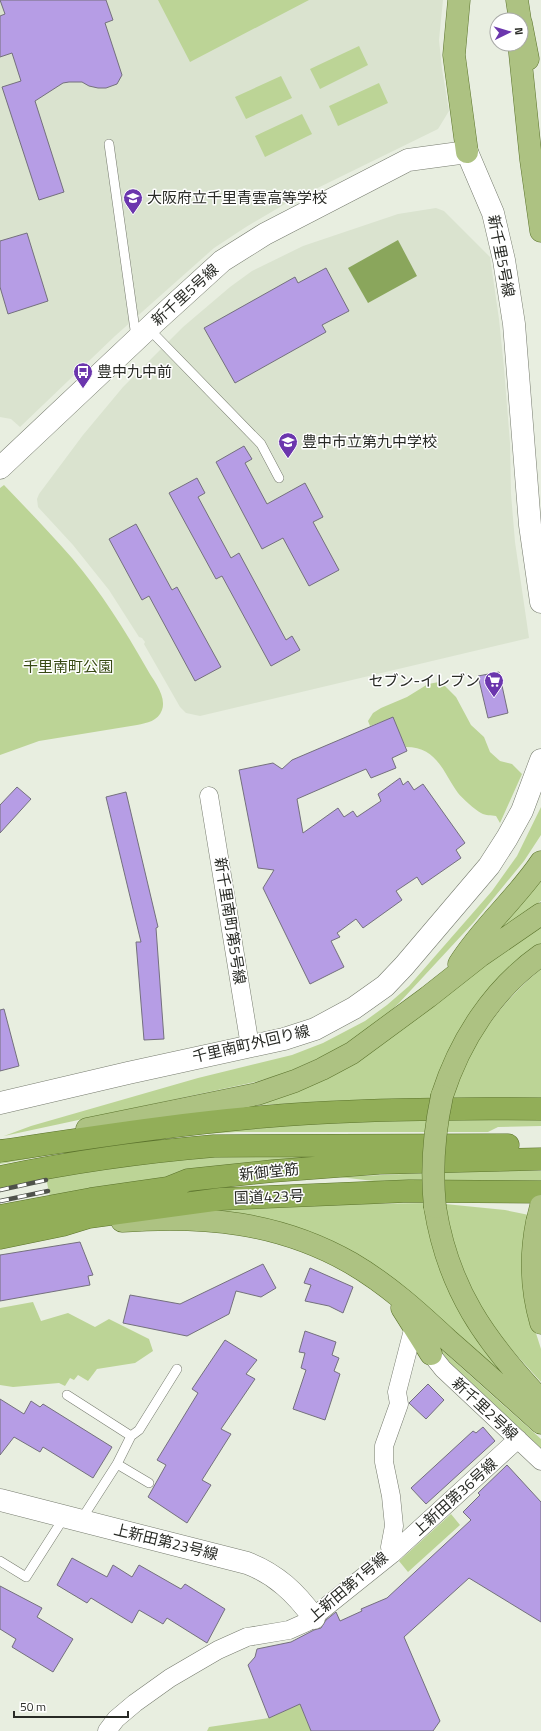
<svg xmlns="http://www.w3.org/2000/svg" width="541" height="1731" font-family="'Titillium Web','Noto Sans JP',sans-serif">
<rect width="100%" height="100%" fill="#e8eee0"/>
<!-- built -->
<path fill="#dae3cf" d="M0,0H443L439,40L442,69L449,111L438,129L285,204L246,227L214,248L115,336L20,427L11,419L0,417Z
M436,208L444,211L490,257L499,319L504,368L510,443L511,494L515,542L529,638L200,716L186,713L180,707L144,644L145,642L142,638L139,637L109,590L73,545L38,507L37,499L39,494L83,435L123,387L183,327L230,287L252,271L303,246L398,214Z"/>
<!-- green -->
<path fill="#bcd496" d="M158,0H309L190,62Z
M359,46L368,65L320,89L310,69Z
M281,76L292,98L246,119L235,97Z
M379,83L388,103L338,126L329,106Z
M302,114L312,134L265,157L255,136Z
M4,485C27,509 50,533 72,558C101,592 125,630 147,669C153,680 167,696 162,710C158,721 147,723 137,725L39,741L0,755V488Z
M439,682L444,685L456,697L471,725L484,737L490,752L500,761L512,764L522,774L500,823L496,816C491,815 486,816 481,813C475,810 462,798 458,793C443,772 437,747 406,747L392,718L370,726L368,721L373,713L381,708L407,697L428,684Z
M541,807V835L524,861L474,922L399,1003L381,1020L336,1050L286,1073L255,1082L4,1136L31,1126L198,1078L292,1055L323,1043L365,1021L387,1005L409,986L492,891L517,856Z
M541,871V901L511,923L493,933Z
M541,926V944L531,951L433,1100L339,1101L260,1105V1103L474,974Z
M541,969V1100L452,1101C467,1048 499,1004 541,969Z
M541,1117V1126L498,1127L488,1132H237L183,1135L65,1152L0,1164V1159L263,1122Z
M414,1148L50,1197L45,1173L155,1155Z
M469,1171H541V1186H471L374,1181L339,1177Z
M426,1203L517,1389L405,1292L211,1211L298,1205Z
M445,1204L505,1210L529,1215L527,1305L541,1349V1382C525,1364 507,1346 493,1326C469,1290 452,1246 445,1204Z
M33,1302L41,1321L68,1313L95,1327L109,1319L149,1339L153,1351L135,1363L97,1369L88,1381L78,1375L74,1380L70,1378L65,1386L59,1383L13,1387L0,1385V1308Z
M439,1349L443,1351L541,1439V1452L445,1362Z
M451,1514L460,1525L408,1572L399,1561Z
M300,1704L311,1731H207L209,1727L269,1718Z"/>
<!-- water -->
<path fill="#8aa65c" d="M398,240L417,276L368,303L348,268Z"/>
<!-- building -->
<path fill="#b69de5" stroke="#74707d" d="M0,0H106L113,20L105,23L122,75L117,84L106,88H98L89,86L82,82H69L63,83L35,101L64,192L39,200L2,87L21,81L12,53L0,57V16L5,14Z
M27,233L48,301L8,314L0,287V241Z
M326,268L349,311L322,325L326,332L235,383L204,328L295,277L298,283Z
M244,446L252,459L245,463L267,504L305,483L323,517L313,522L339,570L309,586L283,538L262,549L216,462Z
M197,478L205,493L198,497L231,558L239,553L286,640L292,636L300,650L271,666L222,576L216,579L169,493Z
M136,524L172,590L177,587L221,667L195,681L149,596L142,600L109,539Z
M499,672L508,713L488,718L478,676Z
M393,717L407,751L392,758L396,768L371,778L366,769L297,799L303,833L338,808L344,817L353,811L357,817L381,801L378,794L400,778L403,785L408,781L414,790L423,784L465,843L456,850L461,858L422,885L417,877L396,891L402,900L363,928L356,919L337,933L340,937L331,941L344,967L310,984L263,888L274,870L258,868L239,770L273,763L282,769L292,760Z
M17,787L31,799L0,833V805Z
M126,792L158,927L156,928L164,1039L144,1040L136,942H141L106,797Z
M4,1009L19,1066L0,1071V1010Z
M80,1242L93,1275L88,1276L90,1285L0,1301V1255Z
M263,1264L276,1288L261,1297L236,1291L229,1314L187,1336L123,1323L130,1295L180,1304Z
M310,1268L353,1287L343,1313L329,1306L305,1301L311,1285L304,1283Z
M305,1331L336,1342L332,1355L339,1358L334,1371L340,1374L325,1420L293,1409L306,1370L301,1368L305,1353L299,1352Z
M225,1340L257,1360L246,1374L255,1379L221,1429L231,1434L202,1480L211,1485L187,1523L148,1497L166,1465L157,1460L198,1393L192,1389Z
M428,1384L444,1400L426,1419L409,1403Z
M0,1399L24,1414L31,1401L40,1407L43,1404L112,1447L93,1478L43,1447L40,1452L14,1437L0,1455Z
M483,1427L495,1441L426,1504L411,1488L473,1431L476,1433Z
M507,1465L541,1502V1622L469,1578L404,1637L440,1721L433,1731H311L300,1704L269,1718L248,1665L255,1657L257,1649L291,1642L314,1630L321,1628L326,1620L336,1612L340,1621L362,1611L361,1609L387,1598L471,1520L463,1512L480,1495L478,1493Z
M72,1558L107,1577L113,1565L132,1577L139,1565L181,1589L185,1584L225,1609L207,1643L167,1618L163,1624L139,1610L132,1623L91,1598L87,1603L57,1585Z
M0,1586L42,1608L37,1617L73,1639L53,1672L12,1647L16,1639L0,1629Z"/>
<g fill="none" stroke-linecap="round" stroke-linejoin="round">
<!-- service casing -->
<g stroke="#767b6e" stroke-width="10">
<path id="service" d="M109,144L136,337
M148,328L261,444L279,478
M67,1395L131,1436
M117,1464L149,1483
M81,1520L117,1464L131,1436L139,1430L177,1369
M0,1561L26,1577L65,1516"/>
</g>
<!-- minor casing -->
<g stroke="#767b6e" stroke-width="19">
<path id="minor" d="M209,796L250,1046
M431,1354L443,1369L541,1461
M392,1554L518,1439
M107,1731L116,1719L135,1703L170,1678L218,1650L247,1637L289,1630L307,1622L392,1554L390,1547L394,1526L391,1496L384,1462V1446L399,1404L397,1392L414,1326"/>
</g>
<!-- tertiary casing -->
<g stroke="#767b6e" stroke-width="23">
<path id="tertiary" d="M0,468L155,322L222,261L265,234L408,160L467,152L493,213L504,260L514,324L530,525L541,602
M0,1103L128,1073L284,1039L315,1029L354,1008L385,986L404,966L489,866L507,838L522,811L541,760
M0,1500L247,1563C276,1574 296,1593 314,1618"/>
</g>
<!-- primary casing -->
<g stroke="#5b732c" stroke-width="23">
<path id="primary" d="M459,0L454,55L467,152
M517,0L520,20
M521,23L528,59
M519,44L531,160L541,231
M459,964C482,927 517,898 541,862
M442,1096C460,1040 493,989 541,955
M87,1129L257,1094L295,1081L322,1069L352,1053L428,997L480,956L541,914
M435,1207C448,1289 485,1341 541,1400
M122,1221C204,1215 279,1222 351,1263C387,1284 418,1312 448,1340C479,1367 510,1395 541,1423
M537,1222C530,1257 531,1289 541,1323
M402,1308L431,1354"/>
</g>
<!-- trunk casing -->
<g stroke="#5b732c" stroke-width="23">
<path id="trunk" d="M0,1151C94,1137 189,1122 285,1115C370,1109 455,1108 541,1109
M0,1177C71,1162 142,1152 214,1146L508,1145
M0,1216L91,1199L168,1188L188,1180L273,1171L379,1163L541,1159
M0,1238L63,1225L89,1217L221,1199L409,1191L541,1192"/>
</g>
<!-- service -->
<use href="#service" stroke="#fff" stroke-width="9"/>
<!-- minor -->
<use href="#minor" stroke="#fff" stroke-width="18"/>
<!-- tertiary -->
<use href="#tertiary" stroke="#fff" stroke-width="22"/>
<!-- primary -->
<use href="#primary" stroke="#adc282" stroke-width="22"/>
<!-- trunk -->
<use href="#trunk" stroke="#92ae58" stroke-width="22"/>
<!-- rail casing -->
<g stroke="#4f524b" stroke-width="4.5">
<path id="rail" d="M0,1190L46,1180
M0,1201L48,1191"/>
</g>
<!-- rail -->
<use href="#rail" stroke="#fff" stroke-width="3" stroke-dasharray="9" stroke-linecap="butt"/>
<!-- primary-bridge casing -->
<g stroke="#5b732c" stroke-width="23" stroke-linecap="butt">
<path id="primary-bridge" d="M435,1207C431,1169 434,1133 442,1096
M537,1222L541,1206"/>
</g>
<!-- primary-bridge -->
<use href="#primary-bridge" stroke="#adc282" stroke-width="22"/>
</g>
<!-- icons -->
<defs>
<g id="school-pin" transform="scale(1)"><path d="M0 17L-7.5 6A9.5 9.5 0 1 1 7.5 6Z" fill="#6b36ad" stroke="#fff"/><path d="M0-5L7-2L0 1L-7-2ZM-4 1L0 2.5L4 1V4Q0 6-4 4Z" fill="#fff"/></g>
<g id="bus-pin" transform="scale(1)"><path d="M0 17L-7.5 6A9.5 9.5 0 1 1 7.5 6Z" fill="#6b36ad" stroke="#fff"/><path d="M-5-6H5V4H4V6H2V4H-2V6H-4V4H-5ZM-3.5-4V0h7V-4ZM-3.5 1.2v1.5H-2V1.2ZM2 1.2v1.5H3.5V1.2Z" fill="#fff"/></g>
<g id="supermarket-pin" transform="scale(1)"><path d="M0 17L-7.5 6A9.5 9.5 0 1 1 7.5 6Z" fill="#6b36ad" stroke="#fff"/><path d="M-6-5.5h2.5l.6 2H6L4.5 2H-2.5L-4.4-4H-6ZM-1.5 3.2a1.3 1.3 0 1 0 .1 0ZM3 3.2a1.3 1.3 0 1 0 .1 0Z" fill="#fff"/></g>
</defs>
<g fill-rule="evenodd">
<use href="#school-pin" x="133" y="198"/>
<use href="#bus-pin" x="83" y="372"/>
<use href="#school-pin" x="288" y="442"/>
<use href="#supermarket-pin" x="494" y="681"/>
</g>
<g text-anchor="middle" stroke-width="3" stroke-linejoin="round" paint-order="stroke">
<!-- poi labels -->
<g font-size="15" fill="#282a25" stroke="#fff" text-anchor="start">
<text x="147" y="203">大阪府立千里青雲高等学校</text>
<text x="97" y="377">豊中九中前</text>
<text x="302" y="447">豊中市立第九中学校</text>
<text x="480" y="686" text-anchor="end">セブン-イレブン</text>
</g>
<!-- street labels -->
<g font-size="15" fill="#282a25" stroke="#fff">
<text transform="translate(501 256) rotate(79)" y="5">新千里5号線</text>
<text transform="translate(185 295) rotate(-42)" y="5">新千里5号線</text>
<text transform="translate(230 921) rotate(81)" y="5">新千里南町第5号線</text>
<text transform="translate(251 1044) rotate(-13)" y="5">千里南町外回り線</text>
<text transform="translate(269 1172) rotate(-6)" y="5">新御堂筋</text>
<text transform="translate(269 1197) rotate(-2)" y="5">国道423号</text>
<text transform="translate(485 1409) rotate(43)" y="5">新千里2号線</text>
<text transform="translate(455 1497) rotate(-42)" y="5">上新田第36号線</text>
<text transform="translate(166 1542) rotate(14)" y="5">上新田第23号線</text>
<text transform="translate(348 1587) rotate(-40)" y="5">上新田第1号線</text>
</g>
<!-- park labels -->
<g font-size="15" fill="#374913" stroke="#fff">
<text x="68" y="672">千里南町公園</text>
</g>
</g>
<!-- north arrow -->
<g transform="translate(509 32) rotate(85)"><circle r="19" fill="#ffffff" stroke="#a9aaa8"/>
<path d="M0-3L7 15L0 10L-7 15Z" fill="#6b36ad"/>
<text y="-6" font-size="11" font-weight="bold" text-anchor="middle" fill="#282a25">N</text>
</g>
<!-- scale -->
<path d="M14 1711v6h114v-6" fill="none" stroke="#282a25" stroke-width="2"/>
<text x="20" y="1711" font-size="12" fill="#282a25" stroke="#ffffff" stroke-width="3" paint-order="stroke">50 m</text>
</svg>
